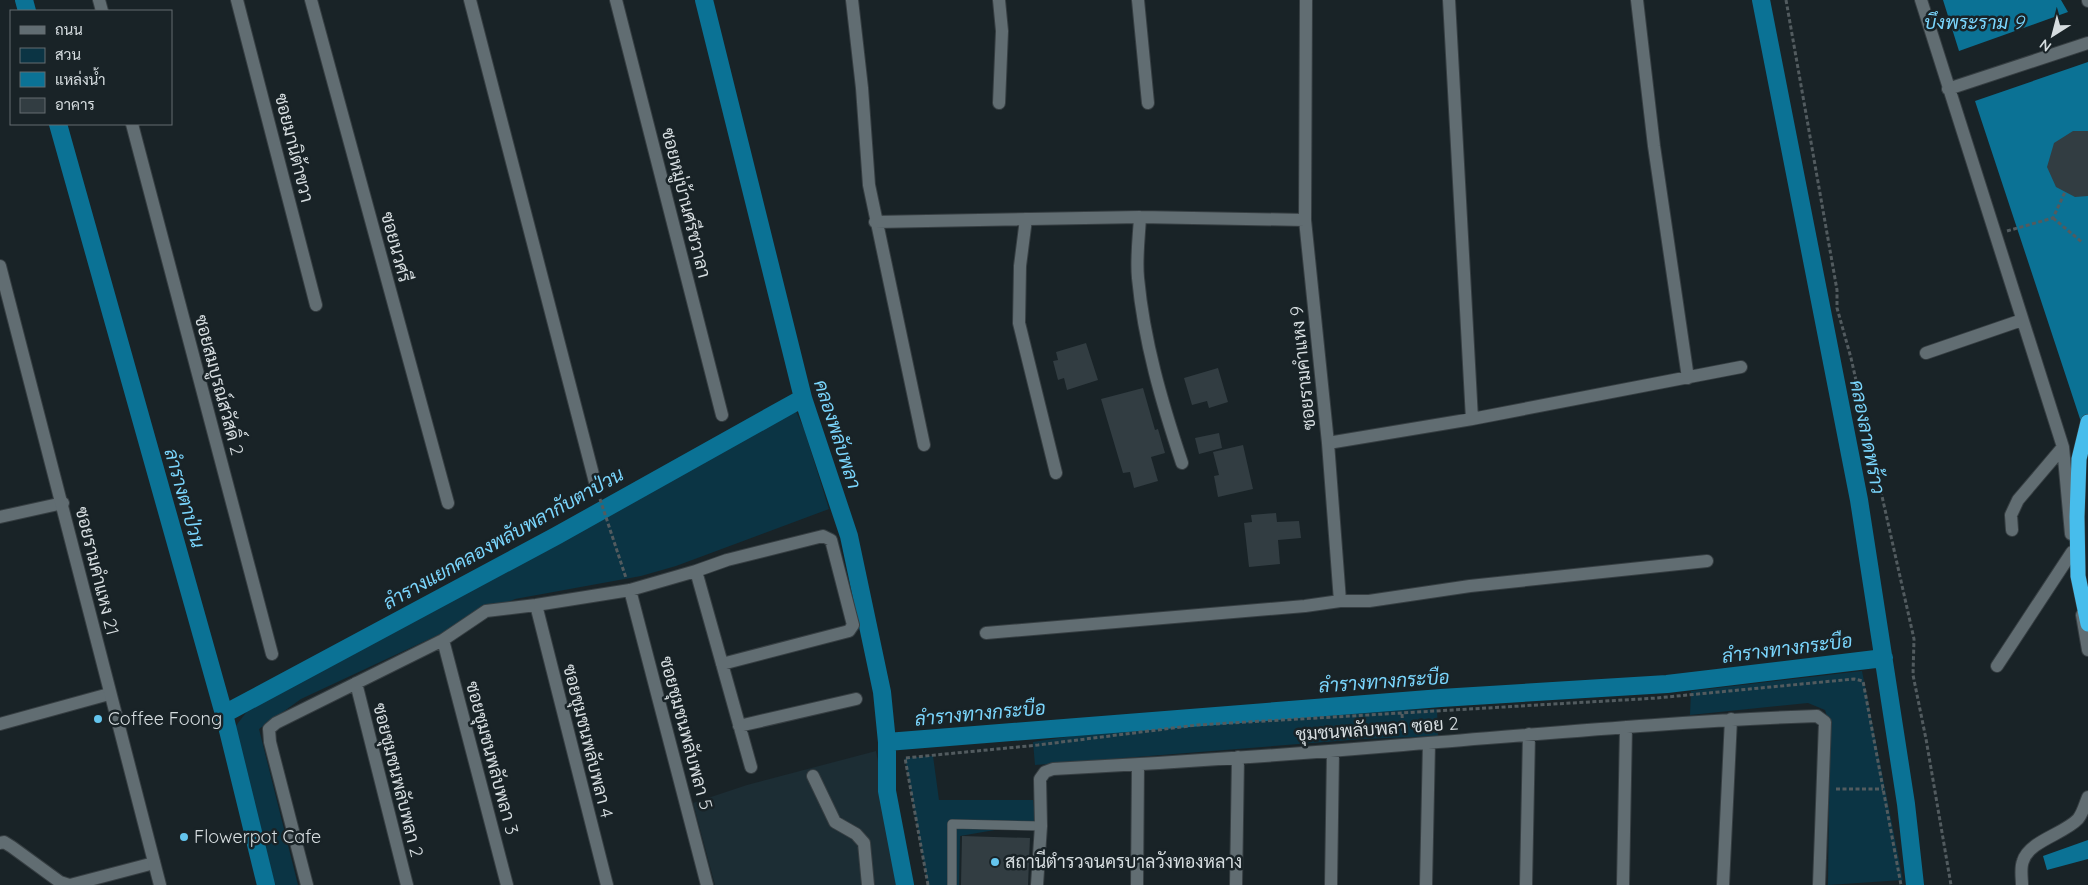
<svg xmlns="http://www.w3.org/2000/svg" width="2088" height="885" font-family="Quicksand,Sarabun,sans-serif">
<rect width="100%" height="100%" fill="#192327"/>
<!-- built -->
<path fill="#1c2d34" d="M876,751L902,885H715L693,803L747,785Z"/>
<!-- green -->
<path fill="#0b3444" d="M795,409L804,429L829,509L676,566L641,576L515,599L301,699L259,729L298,885H275L235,727L248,710L431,611Z
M1862,671L1903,880L1828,885L1830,725L1825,710L1808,703L1690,715L1691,691Z
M1437,709L1438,736L1363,739L1035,765L1033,742L1145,725L1362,711Z
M933,756L939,800H1033L1036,823L960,836L959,885H928L905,758Z"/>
<!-- water -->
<path fill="#0b7295" d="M1943,0H2061L2068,12L1959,51Z
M2088,62V443L1975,101Z
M2088,840V859L2047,870L2043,856Z"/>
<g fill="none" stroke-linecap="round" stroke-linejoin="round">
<!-- canal -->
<path stroke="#0b7295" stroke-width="18" d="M24,0L27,11
M704,0L803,398L849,536L882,692L887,742V791L905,885
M1761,0L1859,500L1906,804L1915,885
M58,124L224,714L266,885
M224,714L556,536L803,398
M887,742L1441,698L1667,684L1884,658"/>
</g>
<!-- building -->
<path fill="#323d42" d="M2073,131H2088V196L2075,197L2056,187L2047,167L2054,143Z
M1086,343L1098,380L1067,390L1064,378L1058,380L1053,361L1058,360L1056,352Z
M1218,368L1228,402L1209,408L1207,401L1192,405L1184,378Z
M1143,388L1155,430L1158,429L1165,453L1151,457L1158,481L1134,488L1130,472L1123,473L1101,399Z
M1219,433L1222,448L1199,454L1195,438Z
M1243,445L1253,489L1218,497L1214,476L1219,475L1213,452Z
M1276,513L1277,522L1299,521L1301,538L1278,540L1280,564L1249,567L1244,523L1252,522L1251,515Z
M962,836L1030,838L1028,885H961Z"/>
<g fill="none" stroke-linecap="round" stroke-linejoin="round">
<!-- service casing -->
<g stroke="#363e42" stroke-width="10">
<path id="service" d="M952,885V824L1041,826"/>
</g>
<!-- minor casing -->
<g stroke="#363e42" stroke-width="14">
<path id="minor" d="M99,0L102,11
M237,0L316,305
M311,0L448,503
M470,0L596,486
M616,0L722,415
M852,0L862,88L869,185L924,445
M999,0L1002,31L999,103
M1138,0L1148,103
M1306,0L1305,220L1328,443L1340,601H1369L1470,586L1707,561
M1449,0L1472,419
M1637,0L1654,146L1688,378
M1921,0L2063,447L2071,534
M2088,0V1
M1948,89L2088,43
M132,124L272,654
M1140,217C1139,237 1136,258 1138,278C1144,342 1162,403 1182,463
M1026,219L1020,266L1019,323L1056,473
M875,222L1140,217L1305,220
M1926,353L2022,320
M1328,443L1472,419L1741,367
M0,517L63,503
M2012,530L2011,515L2018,500L2063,447
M696,571L727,560L823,536L831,540L853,625L849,631L722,664
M630,590L707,885
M536,605L607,885
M2082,615L2088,650
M986,633L1305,606L1340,601
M443,640L507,885
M1997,666L2072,552
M356,683L407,885
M0,724L109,694
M739,726L856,699
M813,776L835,822L856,834L864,843L868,885
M0,843L4,842L12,847L60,882L69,885
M70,885L154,863
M307,885L270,742L269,729L276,723L443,640L486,611L536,605L630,590L696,571L751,767
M1037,885L1041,826L1040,779L1045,772L1053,769C1170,763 1286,755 1403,745C1541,734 1678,721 1817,716L1825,722L1819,885
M1137,885L1138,765
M1236,885L1238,757
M1331,885L1333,751
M1426,885L1429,743
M1526,885L1529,734
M1623,885L1626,727
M1723,885L1731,719
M2022,885C2022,878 2020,868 2023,861C2029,841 2064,834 2078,819C2083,813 2085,804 2088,797"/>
</g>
<!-- tertiary casing -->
<g stroke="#363e42" stroke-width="14">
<path id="tertiary" d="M0,266L160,885"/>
</g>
<!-- motorway casing -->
<g stroke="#363e42" stroke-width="16">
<path id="motorway" d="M2088,422L2079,459L2077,517L2078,576L2088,624"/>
</g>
<!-- path -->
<path stroke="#525b5f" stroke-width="3" stroke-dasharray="4 2.5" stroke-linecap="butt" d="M1786,0L1837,290V308L1851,358L1914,639L1913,675L1926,739L1951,885
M2053,218L2083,243
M2007,231L2053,218L2065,192
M600,499L626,578
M1402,714L1403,731
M1836,789H1883
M928,885L905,758L1038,745L1197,725L1657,698L1854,679L1863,681L1901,885"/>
<!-- service -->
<use href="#service" stroke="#616d72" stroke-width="9"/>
<!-- minor -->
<use href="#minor" stroke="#616d72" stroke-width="12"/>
<!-- tertiary -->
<use href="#tertiary" stroke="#616d72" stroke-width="12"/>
<!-- motorway -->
<use href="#motorway" stroke="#47bdec" stroke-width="15"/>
</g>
<!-- markers -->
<g fill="#64c5ee" stroke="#192327" stroke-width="2">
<circle cx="98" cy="719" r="5"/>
<circle cx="184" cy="837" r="5"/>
<circle cx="995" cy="862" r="5"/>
</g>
<g text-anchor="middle" stroke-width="5" stroke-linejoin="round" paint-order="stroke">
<!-- street labels -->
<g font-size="18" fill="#d6dde0" stroke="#192327">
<text transform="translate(294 148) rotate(76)" y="6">ซอยมานิต้าขวา</text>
<text transform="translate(686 203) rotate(76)" y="6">ซอยหมู่บ้านศรีชวาลา</text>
<text transform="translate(396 247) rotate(75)" y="6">ซอยนวศรี</text>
<text transform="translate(1303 368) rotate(-96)" y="6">ซอยรามคำแหง 9</text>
<text transform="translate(219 385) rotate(75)" y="6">ซอยสมบูรณ์สวัสดิ์ 2</text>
<text transform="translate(97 571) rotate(76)" y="6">ซอยรามคำแหง 21</text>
<text transform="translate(1377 729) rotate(-4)" y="6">ชุมชนพลับพลา ซอย 2</text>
<text transform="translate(686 733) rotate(75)" y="6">ซอยชุมชนพลับพลา 5</text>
<text transform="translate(588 741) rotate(76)" y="6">ซอยชุมชนพลับพลา 4</text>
<text transform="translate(492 758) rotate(75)" y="6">ซอยชุมชนพลับพลา 3</text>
<text transform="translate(398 780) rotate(76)" y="6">ซอยชุมชนพลับพลา 2</text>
</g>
<!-- poi labels -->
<g font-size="18" fill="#d6dde0" stroke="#192327" text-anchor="start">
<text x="108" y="725">Coffee Foong</text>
<text x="194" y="843">Flowerpot Cafe</text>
<text x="1005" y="868">สถานีตำรวจนครบาลวังทองหลาง</text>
</g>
<!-- water labels -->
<g font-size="19" font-style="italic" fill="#7ad5fc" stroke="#192327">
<text x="1974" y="29">บึงพระราม 9</text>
<text transform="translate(838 434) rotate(72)" y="7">คลองพลับพลา</text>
<text transform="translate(1868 437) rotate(79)" y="7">คลองลาดพร้าว</text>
<text transform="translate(185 498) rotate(74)" y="7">ลำรางตาป่วน</text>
<text transform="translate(503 538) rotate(-29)" y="7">ลำรางแยกคลองพลับพลากับตาป่วน</text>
<text transform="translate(1787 648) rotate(-7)" y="7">ลำรางทางกระบือ</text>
<text transform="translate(1384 681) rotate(-4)" y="7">ลำรางทางกระบือ</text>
<text transform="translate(980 713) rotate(-5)" y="7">ลำรางทางกระบือ</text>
</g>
</g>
<!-- legend -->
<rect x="10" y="10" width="162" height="115" fill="#192327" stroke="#656d71"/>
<rect x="20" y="26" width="25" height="8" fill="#616d72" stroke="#656d71"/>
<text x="55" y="35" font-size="15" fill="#d6dde0">ถนน</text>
<rect x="20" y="48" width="25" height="15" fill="#0b3444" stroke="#656d71"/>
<text x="55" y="60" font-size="15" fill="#d6dde0">สวน</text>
<rect x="20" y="72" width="25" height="15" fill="#0b7295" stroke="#656d71"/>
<text x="55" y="85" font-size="15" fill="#d6dde0">แหล่งน้ำ</text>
<rect x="20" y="98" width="25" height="15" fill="#323d42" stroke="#656d71"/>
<text x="55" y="110" font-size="15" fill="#d6dde0">อาคาร</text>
<!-- north arrow -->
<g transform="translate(2053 35) rotate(216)" stroke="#192327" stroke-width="4" paint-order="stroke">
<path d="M0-4L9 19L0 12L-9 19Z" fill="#d6dde0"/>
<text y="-8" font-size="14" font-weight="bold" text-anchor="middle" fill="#d6dde0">N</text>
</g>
</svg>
